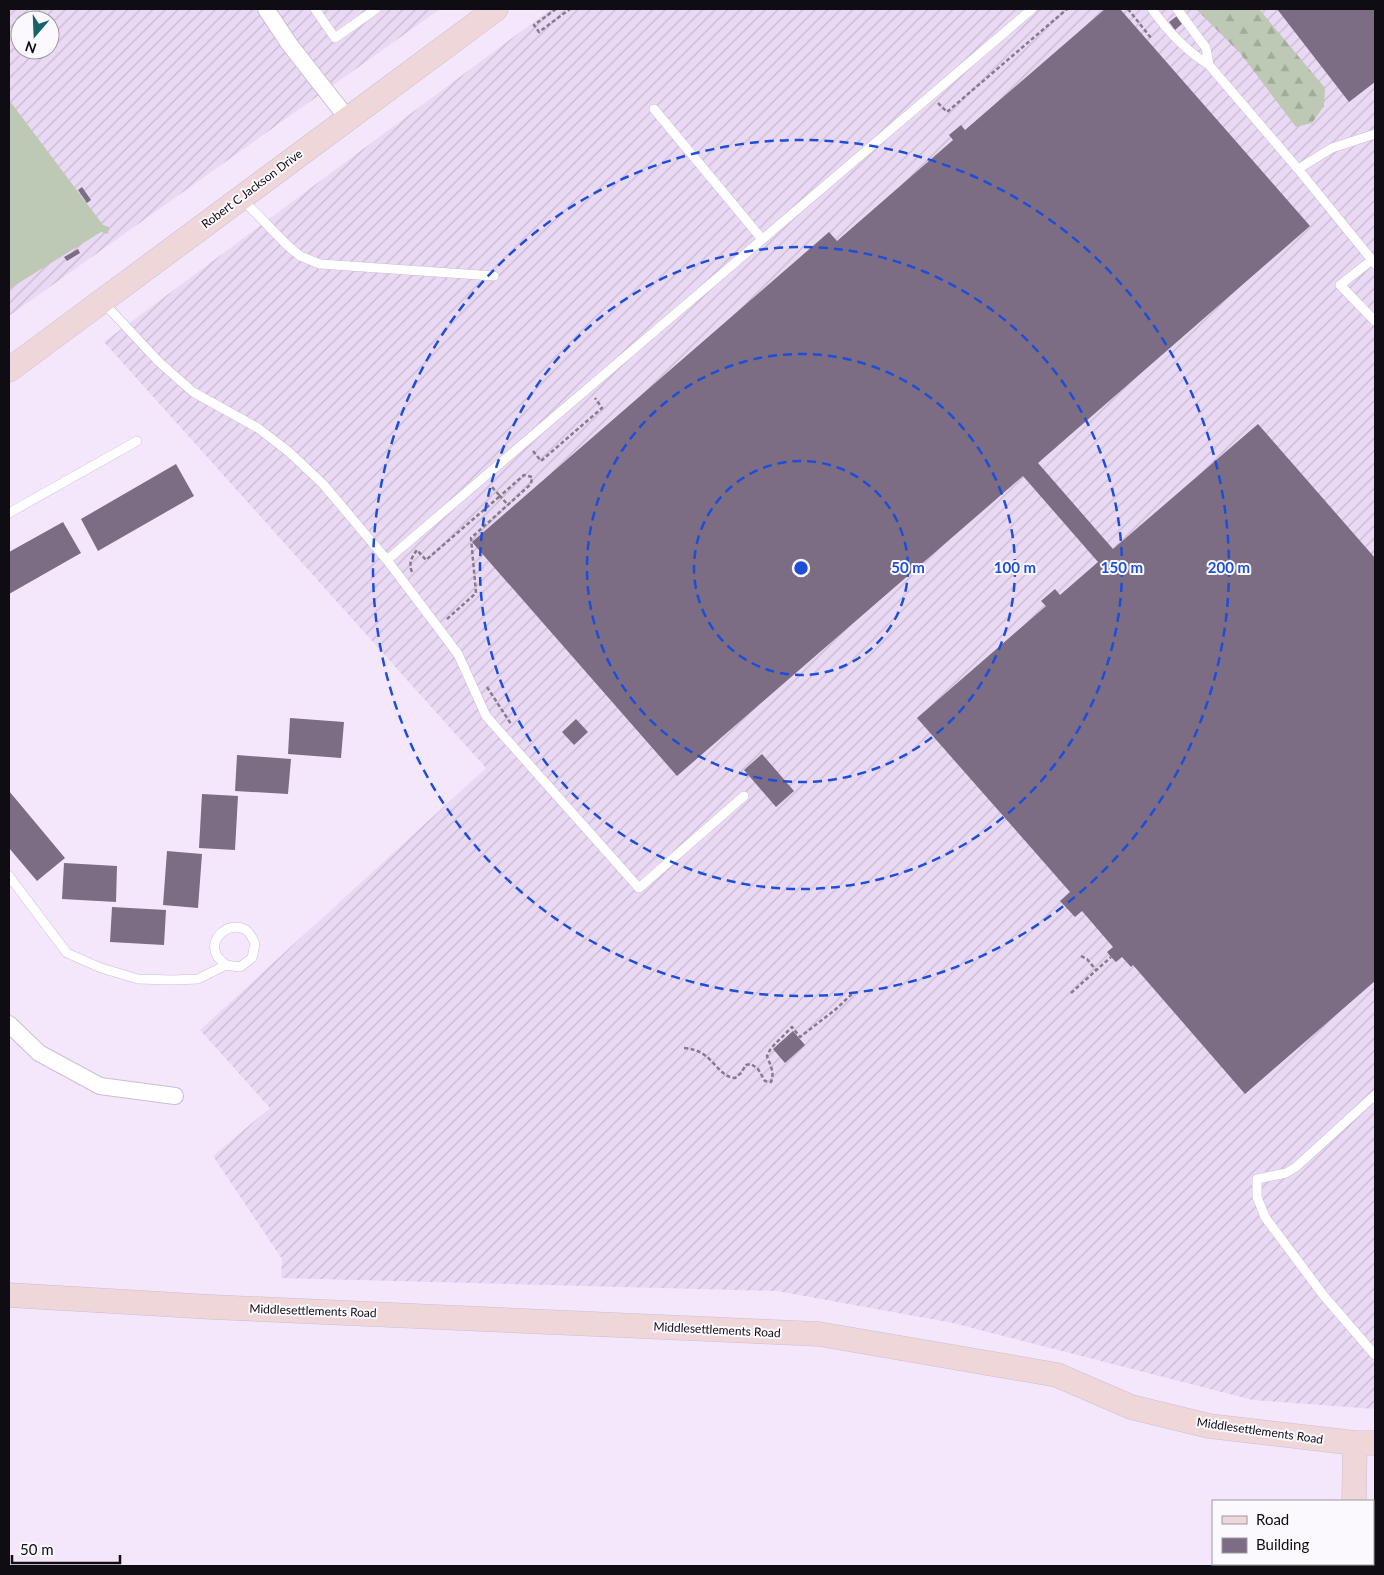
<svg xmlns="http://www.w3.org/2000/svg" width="1384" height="1575" font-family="Lato,sans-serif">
<defs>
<pattern id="industrial-furrows" width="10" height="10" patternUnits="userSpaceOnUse" patternTransform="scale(1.25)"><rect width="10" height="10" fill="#ead9f4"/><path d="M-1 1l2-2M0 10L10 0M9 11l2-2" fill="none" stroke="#c8b9d0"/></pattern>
<pattern id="forest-firs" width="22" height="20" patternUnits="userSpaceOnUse" patternTransform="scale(1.25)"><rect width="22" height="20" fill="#bdc8b5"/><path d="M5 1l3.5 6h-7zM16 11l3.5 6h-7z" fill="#a1ab9b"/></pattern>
</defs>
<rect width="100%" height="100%" fill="#f4e7fc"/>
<!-- industrial -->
<path fill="url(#industrial-furrows)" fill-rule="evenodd" d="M9,9H440L9,316ZM20,20H50V50H20Z
M551,9H1375V1409L1253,1400L953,1323L777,1291L281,1278L282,1259L213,1156L270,1108L200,1030L486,768L104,342Z"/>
<!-- forest -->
<path fill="url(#forest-firs)" d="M1200,9H1259L1325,88L1324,106L1312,123L1296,127L1240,53L1197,10Z"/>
<!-- pitch -->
<path fill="#bdc8b5" d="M9,100L103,225L109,227L108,234L101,232L9,289Z"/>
<!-- building -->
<path fill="#7c6d85" d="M1105,9H1120L1310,226L1038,463L1113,549L1258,424L1375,558V981L1245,1094L1133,965L1131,967L1122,957L1116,962L1111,957L1107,952L1113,947L1082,911L1075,917L1060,901L1070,892L917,718L1046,606L1041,601L1055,589L1060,595L1098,562L1023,476L677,776L472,542L829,232L837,241L953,140L949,135L961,125L965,130Z
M1277,9H1375V82L1349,102Z
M1177,16L1183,23L1175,30L1169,22Z
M82,187L91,200L87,203L78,190Z
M78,249L80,253L67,261L64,257Z
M176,464L194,496L98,551L81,519Z
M63,522L81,553L9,594V552Z
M290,718L344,722L341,758L288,754Z
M576,719L588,732L574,745L562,732Z
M762,754L794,791L776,807L744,770Z
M237,755L291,759L288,794L235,791Z
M9,791L65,858L37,881L9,848Z
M202,794L238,796L235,850L199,848Z
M167,851L202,854L198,908L163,905Z
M64,863L117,866L116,902L62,899Z
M112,907L166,910L164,945L110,942Z
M793,1031L805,1045L785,1063L773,1049Z"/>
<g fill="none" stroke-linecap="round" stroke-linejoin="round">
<!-- lane casing -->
<g stroke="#cbbed3" stroke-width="10">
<path id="lane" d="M315,9L335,38L376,9
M1152,9C1168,32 1185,50 1209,65L1298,169
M1177,9L1206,48L1209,65
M654,109L762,239
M241,198L287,245L300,256L320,264L494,276
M1372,260L1298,169L1332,148L1375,134
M1375,264L1372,260L1340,285L1375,321
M102,301L159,362L193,392L258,428L289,452L323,484L387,560L458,654L486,716L639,888L744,796
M9,513L137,441
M387,560L1032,9
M9,876L67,953L101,968L138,979L172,980L198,979L226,965L240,967L252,958L255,944C253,939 250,933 246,930C230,920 207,938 217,956C219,959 223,962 226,965
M1375,1095L1296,1167L1286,1173L1257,1179V1197L1265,1217L1324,1296L1375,1355"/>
</g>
<!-- street casing -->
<g stroke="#cbbed3" stroke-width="18">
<path id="street" d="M266,9L290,45L348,119
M9,1024L39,1053L100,1086L175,1096"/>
</g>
<!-- secondary casing -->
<g stroke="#cbbed3" stroke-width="25">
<path id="secondary" d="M9,370L496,9
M9,1295L212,1307L819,1334L1057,1375L1131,1407L1209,1426L1355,1443H1375
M1354,1501L1355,1443
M1358,1564L1359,1566"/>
</g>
<!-- path -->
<path stroke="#847c8a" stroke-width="2.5" stroke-dasharray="4 2.5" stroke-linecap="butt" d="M556,9L534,25L539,32L570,9
M1128,9L1151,38
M938,103L947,112L1067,9
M533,451L541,461L602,408L595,398
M412,572C408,563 412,557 417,550L426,560L500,496L491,486
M447,619L476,593L471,538C491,520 511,502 531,484L532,477L524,475L500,496L508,505
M487,687L511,724
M1081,956L1087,959L1096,970
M1071,993L1111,957
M684,1048C714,1050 715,1076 735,1078L741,1073L746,1065L751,1064L758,1069L765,1081L771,1082C775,1072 770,1065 767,1056L771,1048L792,1027L800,1037L836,1009L852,994"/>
<!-- lane -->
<use href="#lane" stroke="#fff" stroke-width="9"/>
<!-- street -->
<use href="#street" stroke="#fff" stroke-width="16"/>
<!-- secondary -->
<use href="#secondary" stroke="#efd6d8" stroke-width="24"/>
</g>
<!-- distance rings -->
<g fill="none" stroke="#1d4ed8" stroke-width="2.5" stroke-dasharray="9 6">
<circle cx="801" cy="568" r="107"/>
<circle cx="801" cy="568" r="214"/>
<circle cx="801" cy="568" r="321"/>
<circle cx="801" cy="568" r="428"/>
</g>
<g text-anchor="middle" stroke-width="4" stroke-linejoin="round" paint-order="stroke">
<!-- street labels -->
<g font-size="12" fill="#100c13" stroke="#fbf9fd">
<text transform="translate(252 189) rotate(-37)" y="4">Robert C Jackson Drive</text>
<text transform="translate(313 1311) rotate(2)" y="4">Middlesettlements Road</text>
<text transform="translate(717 1330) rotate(3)" y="4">Middlesettlements Road</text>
<text transform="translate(1260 1431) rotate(8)" y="4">Middlesettlements Road</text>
</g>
</g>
<circle cx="801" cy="568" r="8" fill="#1d4ed8" stroke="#fbf9fd" stroke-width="2.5"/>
<g font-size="15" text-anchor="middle" font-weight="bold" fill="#1d4ed8" stroke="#fbf9fd" stroke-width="4" stroke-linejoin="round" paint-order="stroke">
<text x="908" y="573">50 m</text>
<text x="1015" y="573">100 m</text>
<text x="1122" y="573">150 m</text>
<text x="1229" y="573">200 m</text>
</g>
<!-- border -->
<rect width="1384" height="1575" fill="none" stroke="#100c13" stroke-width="20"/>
<!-- legend -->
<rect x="1212" y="1500" width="162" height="65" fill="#fbf9fd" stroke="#9d9a9f"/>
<rect x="1222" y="1516" width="25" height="8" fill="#efd6d8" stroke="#9d9a9f"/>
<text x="1256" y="1525" font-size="15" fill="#100c13">Road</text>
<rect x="1222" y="1538" width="25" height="15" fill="#7c6d85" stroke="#9d9a9f"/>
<text x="1256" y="1550" font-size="15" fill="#100c13">Building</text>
<!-- north arrow -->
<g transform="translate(35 35) rotate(199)"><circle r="24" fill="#fbf9fd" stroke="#9d9a9f"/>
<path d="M0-4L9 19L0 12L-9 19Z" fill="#15646a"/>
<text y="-8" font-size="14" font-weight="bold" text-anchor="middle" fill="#100c13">N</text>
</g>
<!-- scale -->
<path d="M12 1555v8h108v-8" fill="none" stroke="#100c13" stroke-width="2.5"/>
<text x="20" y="1555" font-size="15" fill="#100c13" stroke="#fbf9fd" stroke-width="4" paint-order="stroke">50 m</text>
</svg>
